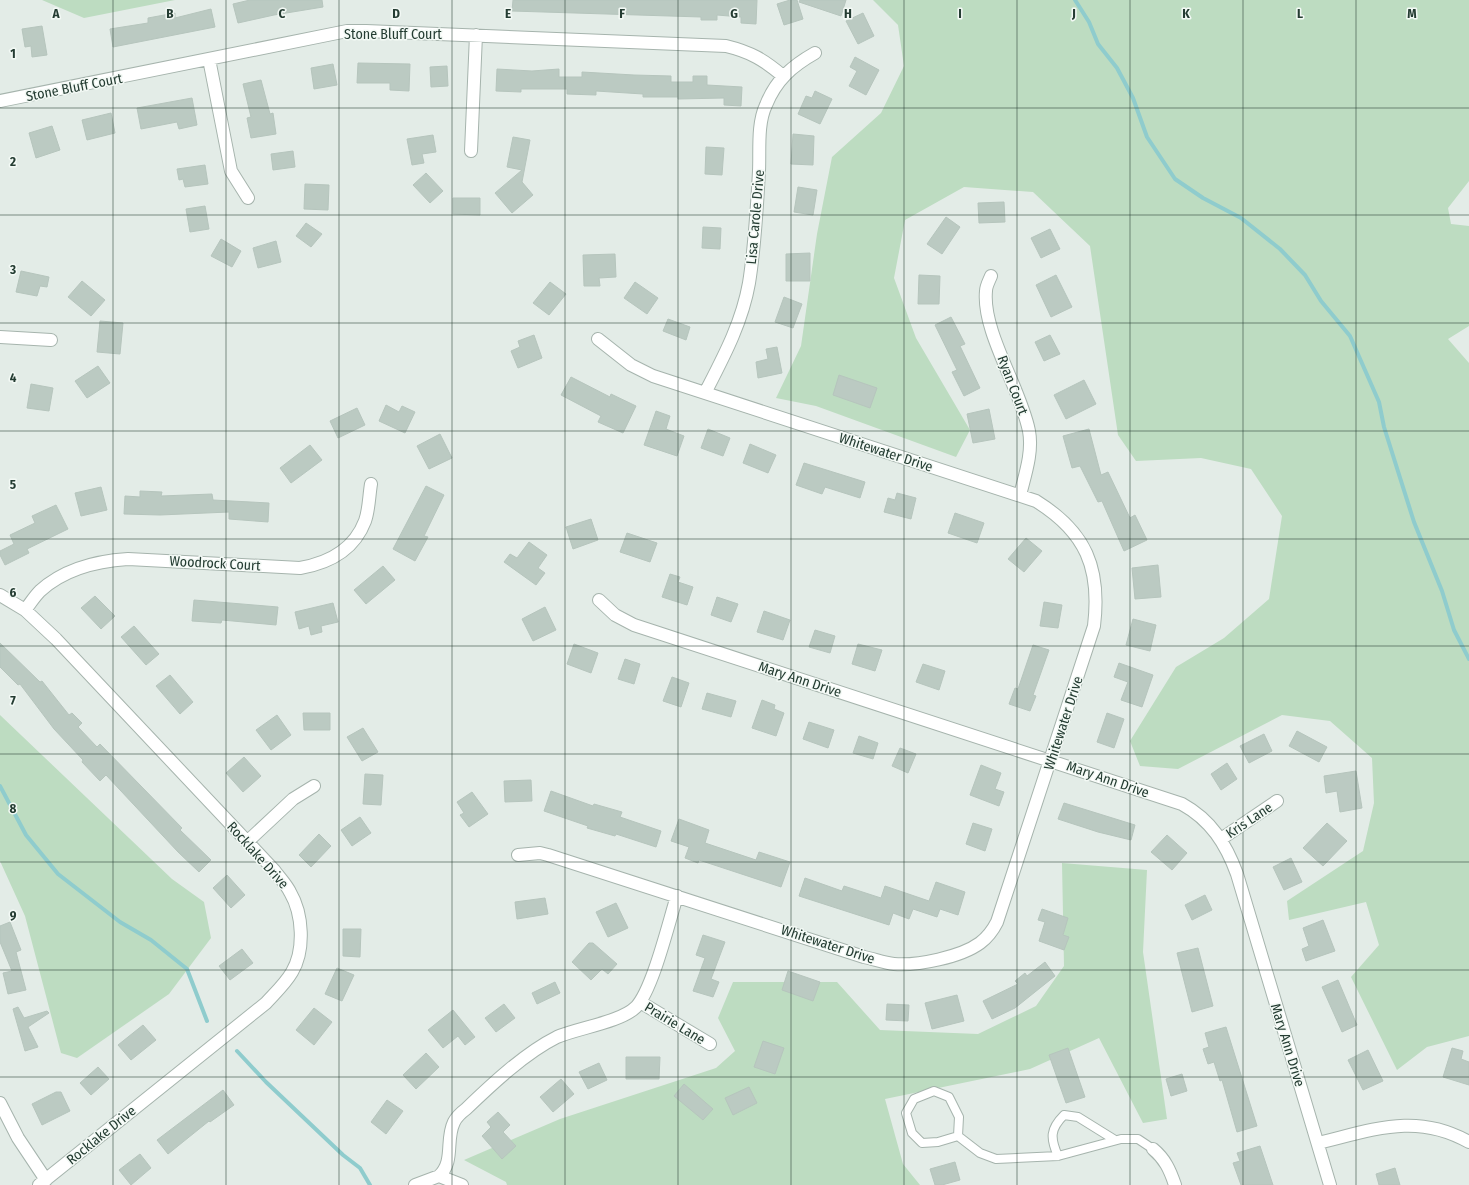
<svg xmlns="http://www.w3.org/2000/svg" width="1469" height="1185" font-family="'Fira Sans Condensed',sans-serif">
<rect width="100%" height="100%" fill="#e3ece7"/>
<!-- green -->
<path fill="#bddcc1" d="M42,0H175L84,18Z
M873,0H1469V181L1448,208L1451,224L1469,226V326L1448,339L1469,363V1036L1427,1047L1397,1070L1351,977L1379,945L1366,902L1289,920L1287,901L1363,851L1374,803L1372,758L1330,721L1282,715L1178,769L1140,766L1130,741L1176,667L1224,638L1269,599L1282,516L1251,469L1201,458L1136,461L1118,435L1090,246L1033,192L964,187L905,220L894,278L916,338L970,430L956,457L816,406L776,398L801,346L817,234L832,157L881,113L904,66L898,25Z
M0,715L172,879L204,902L211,938L169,994L77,1058L61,1053L25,916L0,861Z
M1062,863L1147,870L1143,952L1167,1119L1143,1123L1099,1038L1030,1069L885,1099L903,1164L920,1185H507L506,1182L464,1160L560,1119L716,1068L735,1051L718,1018L733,982H837L880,1030L978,1034L1036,1006L1064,966Z"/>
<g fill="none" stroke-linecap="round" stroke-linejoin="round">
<!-- stream -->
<path stroke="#8fcccd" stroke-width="4" d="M1075,0L1089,22L1098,44L1117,68L1133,98L1147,137L1175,179L1203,198L1241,218L1280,249L1305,275L1321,301L1350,336L1379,402L1384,427L1414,522L1442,591L1454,630L1469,659
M0,786L26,835L58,874L120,922L151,940L187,969L207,1021
M237,1051L266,1082L343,1155L360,1168L370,1185"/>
</g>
<!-- building -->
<path fill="#bbcac2" stroke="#b6c5bd" d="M250,0H322L323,7L274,15L238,23L233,4Z
M513,0H757L756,24L741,23V17L717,15V20H701V17L512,11Z
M790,0H797L803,19L784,25L777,4Z
M800,0H846L841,16L799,2Z
M211,9L215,27L113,47L110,29L148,23V18L175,13V18Z
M863,13L874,36L858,44L846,21Z
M42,26L47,55L32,57L31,46L25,47L22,29Z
M855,57L879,70L866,95L849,86L857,71L850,67Z
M358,63L410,64L409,91L390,90V83H357Z
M333,64L337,85L314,89L311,68Z
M447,66L448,86L431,87L430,67Z
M497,69L532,71L559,69V77H582V72L634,75L671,76V82H693V76H707V85L742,87L741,106L724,105V98L678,99V97H643V94L596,91V95L567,94V89H521V92L496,91Z
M261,80L270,114L273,113L276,134L251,138L247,118L251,117L243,84Z
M815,91L832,99L820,124L798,114L806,96L812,98Z
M192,98L197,125L179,129L177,122L141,129L137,108Z
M111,113L115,133L87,140L82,120Z
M52,126L60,150L36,158L29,133Z
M793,134L814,136L813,165L791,164Z
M433,135L436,152L422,154L424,163L412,165L407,139Z
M513,137L530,140L522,182L533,195L512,213L495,193L522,170L507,167Z
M706,147L724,148L722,175L705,174Z
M293,151L295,167L273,170L271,154Z
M205,165L208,184L185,187L183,179L179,180L177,169Z
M426,173L443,191L430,203L413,185Z
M305,184L329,185L328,210L304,209Z
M798,187L817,190L813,215L794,212Z
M453,198H480V215L453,214Z
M1004,202L1005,222L979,223L978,203Z
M205,206L209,229L190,232L186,209Z
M946,217L960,227L942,254L927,244Z
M306,223L322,234L311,247L296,236Z
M703,227L721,228L720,249L702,248Z
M1050,229L1060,249L1041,258L1031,238Z
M221,239L241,251L232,267L211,256Z
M276,241L281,262L258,268L253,248Z
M810,253V281H786V254Z
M615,254L616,277L599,278L600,286H584L583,255Z
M21,271L49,277L47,287L40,286L37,296L16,292Z
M919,275L940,276L939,304H918Z
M1056,275L1072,307L1051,317L1036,285Z
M82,281L105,300L91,316L68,297Z
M550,282L566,294L549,315L533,303Z
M635,282L658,298L647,314L624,298Z
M784,297L802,304L793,328L775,322Z
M951,317L965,344L960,346L980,388L964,396L952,372L957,370L935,325Z
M668,319L690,327L686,340L663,331Z
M100,321L123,323L120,354L97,352Z
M534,335L542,358L518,368L511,351L520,347L518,341Z
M1050,335L1060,354L1044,361L1035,342Z
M777,347L782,373L758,378L756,362L768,359L766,349Z
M98,366L110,383L87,398L75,381Z
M839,375L877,388L870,408L833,395Z
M571,377L610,397L611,394L636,406L623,433L598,422L601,416L561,395Z
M1084,380L1096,404L1066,419L1054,395Z
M31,384L53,388L49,411L27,408Z
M386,405L399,412L402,406L415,412L405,433L379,421Z
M357,408L365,425L338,438L330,421Z
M989,409L995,439L973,443L967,414Z
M656,411L670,416L666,429L684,436L677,456L644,445Z
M708,429L730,438L723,456L701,448Z
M1089,429L1101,475L1108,472L1130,518L1135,515L1147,540L1124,551L1102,501L1098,502L1080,466L1072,468L1063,436Z
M440,434L452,458L429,469L417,446Z
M750,444L776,455L768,473L743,463Z
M310,445L322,460L291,483L280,468Z
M804,463L865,482L860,498L825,487L822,494L796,485Z
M426,486L444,495L424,536L428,537L415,561L393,549Z
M101,487L107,510L81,516L75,493Z
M140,491L162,492L161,496L212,494L213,500L269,503L268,522L229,519V512L160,515L124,514L125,496L140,497Z
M897,493L916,498L911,519L884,512L888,498L895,500Z
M56,505L68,529L27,549L29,553L5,565L0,555V551L14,544L10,535L35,523L32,516Z
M955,513L984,523L977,543L948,533Z
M591,519L598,540L573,549L566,527Z
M627,533L657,543L650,562L620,552Z
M1026,538L1042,551L1024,572L1008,559Z
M529,542L547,555L538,568L545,573L536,585L504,562L510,554L517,558Z
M1158,565L1161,597L1135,599L1132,568Z
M383,566L395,580L366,604L354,590Z
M670,574L680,577L678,582L693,587L687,605L662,597Z
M95,596L115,616L101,629L81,608Z
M717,597L738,604L731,622L711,615Z
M194,600L278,607L276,625L222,620L221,623L192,621Z
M1044,602L1062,605L1058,628L1040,626Z
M333,603L338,622L321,626L322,632L311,635L309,626L299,629L295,612Z
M545,607L556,630L533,641L522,619Z
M764,611L790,620L783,640L757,632Z
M1133,619L1156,625L1150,651L1126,645Z
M134,626L159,654L146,665L121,637Z
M815,630L835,636L830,653L809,647Z
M0,643L40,682L42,681L69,715L72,713L82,723L78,727L97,747L100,744L182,828L180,830L211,860L199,872L178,852L106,775L100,781L82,762L83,760L54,729L20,684L18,685L0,667Z
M574,644L598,653L591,673L567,664Z
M858,644L882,650L875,671L852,664Z
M1033,645L1049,650L1033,695L1036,696L1030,711L1009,704L1015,688L1018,689Z
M625,659L640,664L634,684L618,679Z
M1119,663L1153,675L1142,707L1121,700L1128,682L1114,677Z
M923,664L945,671L939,690L916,682Z
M170,675L193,702L180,714L156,686Z
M672,677L689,683L681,707L663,701Z
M707,693L736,701L731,717L702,709Z
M762,700L775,705L774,709L784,713L776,736L752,728Z
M303,713H330V730H304Z
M1107,713L1124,719L1114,748L1097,742Z
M277,715L291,735L271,750L256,730Z
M809,722L834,730L828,748L803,739Z
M363,728L378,752L362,761L347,737Z
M1297,731L1327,747L1319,762L1289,746Z
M1264,734L1272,751L1249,763L1240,746Z
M859,736L878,743L873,759L853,753Z
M900,748L916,754L908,773L892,766Z
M244,757L261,776L243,792L226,773Z
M1227,763L1237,779L1221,790L1211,774Z
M981,765L1001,773L995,789L1004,792L999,806L970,795Z
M1356,771L1362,808L1340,812L1337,791L1326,793L1324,776Z
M365,774L383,775L381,805L363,804Z
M531,780L532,801L505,802L504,781Z
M551,791L593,806L594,804L622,812L620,817L661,831L656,847L616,834L615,836L587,828L588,826L544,811Z
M472,792L488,814L469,827L460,815L464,813L457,802Z
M1064,803L1135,825L1131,840L1098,832L1058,819Z
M360,817L371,833L352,846L341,830Z
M679,819L709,830L705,843L756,860L759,852L790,862L781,887L699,860L698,863L685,858L689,847L671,841Z
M973,823L992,829L985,851L966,844Z
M1327,823L1347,841L1323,866L1303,848Z
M319,834L331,846L311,867L299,855Z
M1167,835L1187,853L1172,870L1151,852Z
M1291,858L1302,882L1284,890L1273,867Z
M227,875L245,895L231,908L213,888Z
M805,878L842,891L844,886L881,898L885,886L929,901L936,882L965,892L958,915L940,909L937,917L913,909L909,919L893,913L889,925L799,896Z
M1205,895L1212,910L1192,920L1185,905Z
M545,898L548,914L517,919L515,902Z
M616,903L628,928L608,937L596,912Z
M1042,909L1068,918L1063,935L1069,937L1064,950L1039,941L1045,922L1038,920Z
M1323,920L1335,951L1306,961L1302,949L1309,946L1303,928Z
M10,922L21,950L16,952L26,990L8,994L3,973L12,971L0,942V926Z
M343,929H361L360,957L343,956Z
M703,935L725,942L711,979L719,982L713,997L693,991L705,958L696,955Z
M589,943H593L617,964L608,974L602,969L591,980L572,962Z
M1198,948L1213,1006L1192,1012L1177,953Z
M242,949L253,963L230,980L219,966Z
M1045,962L1055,976L1015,1008L992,1019L983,1001L1018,984L1015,981L1025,973L1027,976Z
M337,968L354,975L342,1001L325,994Z
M788,971L820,982L813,1001L782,990Z
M1338,980L1357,1025L1342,1032L1322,987Z
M555,982L560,993L537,1004L532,993Z
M957,995L964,1021L932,1029L925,1003Z
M504,1004L515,1018L496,1032L485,1018Z
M887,1004L909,1005L908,1021L886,1020Z
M18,1007L24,1018L47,1011L49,1013L28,1027L38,1047L25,1051L13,1009Z
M314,1008L332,1022L314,1045L296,1030Z
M453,1010L475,1037L465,1045L458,1036L443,1048L428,1030Z
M143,1025L156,1040L131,1060L118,1045Z
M1226,1027L1257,1126L1237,1132L1222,1080L1220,1081L1214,1062L1208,1064L1203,1049L1209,1047L1205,1033Z
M763,1041L784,1048L775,1074L754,1067Z
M1068,1048L1085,1097L1066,1103L1049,1055Z
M1452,1048L1463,1051L1461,1059L1469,1062V1085L1443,1077Z
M1368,1050L1383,1081L1363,1090L1348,1060Z
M426,1053L439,1067L416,1089L403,1075Z
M626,1057H660L659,1079H626Z
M599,1063L607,1080L588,1089L579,1072Z
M98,1067L109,1079L91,1095L80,1083Z
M1182,1074L1187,1091L1171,1096L1166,1079Z
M561,1079L574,1094L553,1112L540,1097Z
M684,1084L713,1109L703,1120L674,1096Z
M749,1087L757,1103L733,1115L725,1098Z
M223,1090L234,1105L210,1122L209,1121L168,1154L157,1140Z
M56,1092H61L70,1111L42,1125L32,1104Z
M387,1100L403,1111L386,1134L371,1122Z
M498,1112L510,1125L503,1132L516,1146L502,1159L482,1136L491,1127L487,1122Z
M1260,1146L1273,1185H1241L1233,1163L1240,1161L1237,1153Z
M140,1154L151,1168L131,1185L119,1170Z
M955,1162L960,1180L942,1185H935L930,1169Z
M1395,1168L1400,1185H1379L1376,1174Z"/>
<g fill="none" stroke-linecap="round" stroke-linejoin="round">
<!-- lane casing -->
<g stroke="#a6b4ad" stroke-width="10">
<path id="lane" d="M958,1136L938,1142L922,1143L912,1133L906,1113L914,1099L934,1091L949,1097L959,1117L958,1136L980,1153L996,1159L1058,1156L1121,1139H1138L1153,1149
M1058,1156C1050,1138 1050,1129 1064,1115L1078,1117L1115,1140"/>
</g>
<!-- street casing -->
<g stroke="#a6b4ad" stroke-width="14">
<path id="street" d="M209,59L231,171L248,198
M0,101L347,31H366L726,46C751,52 764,60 783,76
M471,151L476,35
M991,276C989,281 986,286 986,291C982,332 1021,389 1029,431C1033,452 1025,475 1020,495
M0,337L51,340
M705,393C723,358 742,323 749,283C755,246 757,208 759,171C760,150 757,124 766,105C776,80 792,66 815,53
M0,595L25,610L56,639L274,870C279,877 286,884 290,892C303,914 305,950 292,972C285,984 275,993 266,1003L39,1185
M599,600L615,615L634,625L1182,804C1211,820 1226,844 1237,874L1330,1185
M25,610C30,604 34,597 40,591C64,569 96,561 128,559L300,568C329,563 354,550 365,521C369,510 369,496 371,484
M1221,839L1277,801
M247,842L293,799L314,786
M518,855L540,853L548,855L864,957C874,959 884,963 894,964C917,966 961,957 980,943C988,937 993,930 997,922L1094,626C1101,568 1086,532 1036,501L653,376L631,365L598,339
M640,1002L710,1044
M0,1103L18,1138L46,1180
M1318,1143C1373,1130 1416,1112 1469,1142
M1153,1149C1165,1159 1170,1170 1175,1185
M439,1176C455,1161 445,1140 454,1122C456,1118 462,1112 466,1109C492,1084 525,1053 557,1037C578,1028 621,1022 636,1007C653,989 669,921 677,896
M415,1185L439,1176L462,1185"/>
</g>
<!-- lane -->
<use href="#lane" stroke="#fff" stroke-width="8"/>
<!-- street -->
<use href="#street" stroke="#fff" stroke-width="12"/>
</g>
<!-- grid -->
<path fill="none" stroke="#243c32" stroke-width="1" stroke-opacity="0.55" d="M113,0V1185M226,0V1185M339,0V1185M452,0V1185M565,0V1185M678,0V1185M791,0V1185M904,0V1185M1017,0V1185M1130,0V1185M1243,0V1185M1356,0V1185M0,108H1469M0,215H1469M0,323H1469M0,431H1469M0,539H1469M0,646H1469M0,754H1469M0,862H1469M0,970H1469M0,1077H1469"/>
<g text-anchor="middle" stroke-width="3" stroke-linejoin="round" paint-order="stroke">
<!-- street labels -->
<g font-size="14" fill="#243c32" stroke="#f3f9f5">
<text x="393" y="39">Stone Bluff Court</text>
<text transform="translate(74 87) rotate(-11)" y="5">Stone Bluff Court</text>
<text transform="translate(755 217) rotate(-85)" y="5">Lisa Carole Drive</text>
<text transform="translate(1013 385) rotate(69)" y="5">Ryan Court</text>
<text transform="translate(886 452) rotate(18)" y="5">Whitewater Drive</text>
<text transform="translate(215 563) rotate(3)" y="5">Woodrock Court</text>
<text transform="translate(800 679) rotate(18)" y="5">Mary Ann Drive</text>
<text transform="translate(1063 723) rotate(-72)" y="5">Whitewater Drive</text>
<text transform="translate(1108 779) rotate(19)" y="5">Mary Ann Drive</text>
<text transform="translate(1249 820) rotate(-34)" y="5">Kris Lane</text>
<text transform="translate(258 855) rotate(48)" y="5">Rocklake Drive</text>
<text transform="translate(828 944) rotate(18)" y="5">Whitewater Drive</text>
<text transform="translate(675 1023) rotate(31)" y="5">Prairie Lane</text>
<text transform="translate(1288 1045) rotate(73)" y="5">Mary Ann Drive</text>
<text transform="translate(101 1135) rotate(-39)" y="5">Rocklake Drive</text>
</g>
</g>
<g font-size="13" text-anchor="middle" font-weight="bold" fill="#243c32" stroke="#f3f9f5" stroke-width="3" stroke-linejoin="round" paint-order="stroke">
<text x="56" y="18">A</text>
<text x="170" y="18">B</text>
<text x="282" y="18">C</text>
<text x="396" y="18">D</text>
<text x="508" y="18">E</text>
<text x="622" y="18">F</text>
<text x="734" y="18">G</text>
<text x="848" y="18">H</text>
<text x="960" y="18">I</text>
<text x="1074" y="18">J</text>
<text x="1186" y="18">K</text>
<text x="1300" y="18">L</text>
<text x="1412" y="18">M</text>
<text x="13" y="58">1</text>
<text x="13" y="166">2</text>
<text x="13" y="274">3</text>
<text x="13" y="382">4</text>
<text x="13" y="489">5</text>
<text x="13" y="597">6</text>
<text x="13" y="705">7</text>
<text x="13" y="813">8</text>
<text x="13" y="920">9</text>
</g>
</svg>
